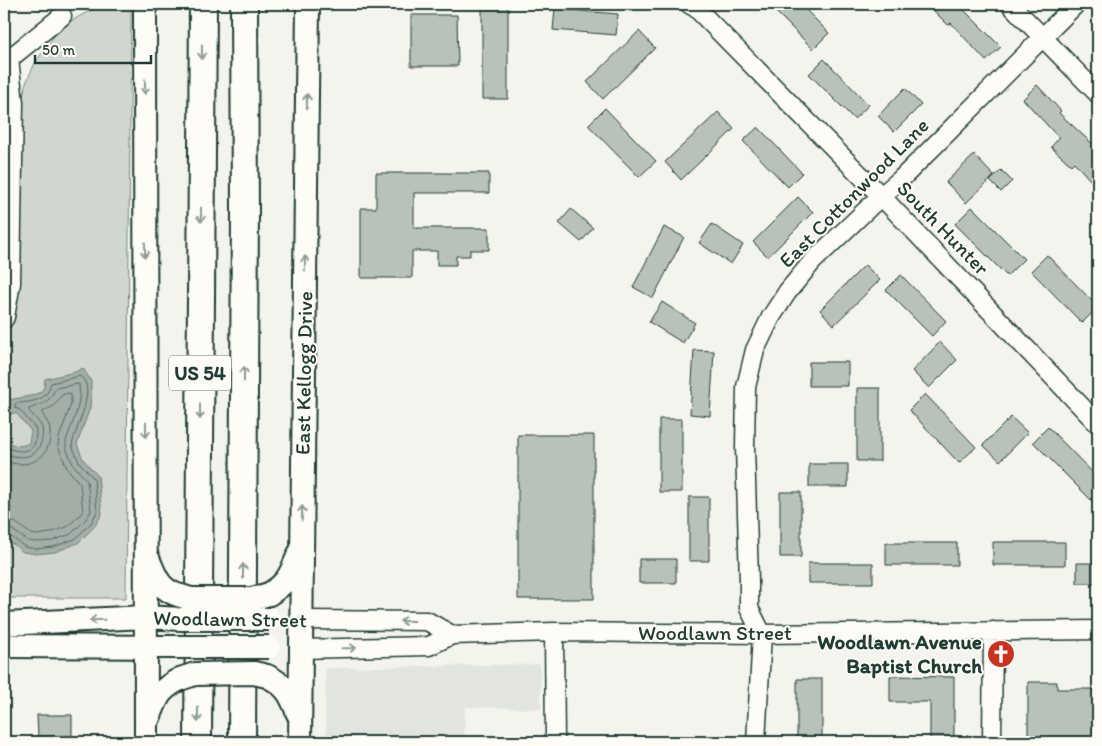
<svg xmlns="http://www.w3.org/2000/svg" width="1102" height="746" font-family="Itim,sans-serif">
<rect width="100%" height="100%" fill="#f4f4ef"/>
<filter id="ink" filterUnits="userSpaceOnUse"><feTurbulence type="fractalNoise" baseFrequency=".02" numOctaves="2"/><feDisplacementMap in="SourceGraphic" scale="10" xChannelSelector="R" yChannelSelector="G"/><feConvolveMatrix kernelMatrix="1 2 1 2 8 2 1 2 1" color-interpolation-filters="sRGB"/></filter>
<g filter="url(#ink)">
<!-- built -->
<path fill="#e2e5df" d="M540,664L541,709L465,707L464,742H326L325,668Z"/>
<!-- green -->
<path fill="#d1d6d1" stroke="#788a82" d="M116,4H131L126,598H4V332L13,320L22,106L25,85L35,63L55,35L71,21L89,11Z"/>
<!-- water -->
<path fill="#a3aea7" stroke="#6e8179" d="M83,368L91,381V395L90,408L77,444L83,459L98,476L102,514L95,526L78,543L55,552L36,554L23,552L4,537V437C11,446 19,448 29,443L31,431L16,413L10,414L4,419V398L8,400L30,396L41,392L44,387L45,379L75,372Z"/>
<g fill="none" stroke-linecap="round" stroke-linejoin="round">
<!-- shore -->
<path stroke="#546a62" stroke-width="1" d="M4,445C11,451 28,455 34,445C36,441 36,433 36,429L20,410L15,408V404C24,402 40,402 46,394C49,391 50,386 51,383L80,376C98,388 75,428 72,445L79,462L94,479L97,512L91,523L75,539L53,547L36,549L25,547L9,535L4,534
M4,453C20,460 38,459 42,439C42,435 43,431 42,427C39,421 33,416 29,411V409C45,402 47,405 56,388L77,384H79C82,404 72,423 66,441V448L73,464L87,481L91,511L86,519L71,534L52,541L36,542L28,541L11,529L4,527
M4,461C29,470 52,459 50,430C50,423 44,419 42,412L54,406L62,395L69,393L71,394V404L59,438L58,446L67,468L80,484L83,511L80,515L67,527L50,533L36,535L31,534L15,522L4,520"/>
</g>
<!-- building -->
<path fill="#b9c1bb" stroke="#1f3d34" d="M482,4H508V99H482Z
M768,4H800L829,33L813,49Z
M927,4H958L1001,47L986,61L951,23L948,25Z
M555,9L618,14L616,35L553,30Z
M411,15H457L458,66H411Z
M639,31L655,48L603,99L587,82Z
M824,59L869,105L854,119L809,74Z
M1037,85L1061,111L1059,113L1098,149V174L1091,181L1074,162L1071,165L1051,147L1059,138L1023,99Z
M905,88L921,105L894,132L878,116Z
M605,108L656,161L639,177L588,125Z
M718,112L734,129L681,180L665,162Z
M758,127L802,173L788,187L743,141Z
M974,155L994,176L966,203L946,182Z
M1001,170L1012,181L1001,192L990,181Z
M376,173H489V193H414V228H489V250H470V256H456V265H437V251H412V278H361V208H376Z
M798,197L813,212L768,257L753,242Z
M972,207L1024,259L1007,276L955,224Z
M571,209L593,228L581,242L559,223Z
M712,224L743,245L731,264L699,243Z
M664,227L684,237L653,298L633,287Z
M1047,255L1098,307L1082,323L1031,271Z
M865,265L880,280L834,325L820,310Z
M901,275L946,321L932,336L886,290Z
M662,302L695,323L683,343L649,322Z
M940,342L957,360L929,388L912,371Z
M694,350L714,351L710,416L690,414Z
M809,362H848V386H809Z
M857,388H880V461H857Z
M925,394L976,447L959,463L909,410Z
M1011,417L1028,433L1000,461L983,445Z
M659,419H682V492H659Z
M1048,427L1098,478V507L1033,442Z
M518,435H594V599H518Z
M809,464H848V487H809Z
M780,492H801V557H780Z
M689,497H709V561H689Z
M993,542H1065V565H993Z
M886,543H957V565H886Z
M639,559H676V583H639Z
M808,563H873V583H808Z
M1077,563H1098V583H1077Z
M890,676L954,677V742H930V702H890Z
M797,679H822V742H797Z
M1028,682H1057V689H1098V742H1028Z
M37,715H72V736H38Z"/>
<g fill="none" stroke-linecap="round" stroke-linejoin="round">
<!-- minor casing -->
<g stroke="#1f3d34" stroke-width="21">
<path id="minor" d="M689,4L696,8L881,196L1098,424
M1010,4L1098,94
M4,55L9,59L14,103L11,283L5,317L4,319
M9,59L62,16
M301,620L427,621L452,635
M554,632L555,742
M300,649L429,646L452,635L554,632L762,634L1098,630
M756,742L762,634L749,608V581L745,447L746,387L755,350L771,317L788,291L812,262L881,196L900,180L1076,4
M992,742L993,631"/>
</g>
<!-- major casing -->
<g stroke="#1f3d34" stroke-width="26">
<path id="major" d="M145,4L146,742
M148,558C156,577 159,590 181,596
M269,594C289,582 290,574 299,554
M4,624L145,617L181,619
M4,646L180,647
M267,676C286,685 291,695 298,714
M148,720C158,698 157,691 180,679
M300,742L308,4"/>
</g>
<!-- highway casing -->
<g stroke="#1f3d34" stroke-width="30">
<path id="highway" d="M198,742L203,4
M242,742L245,211L244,4"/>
</g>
<!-- minor -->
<use href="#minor" stroke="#fdfcf7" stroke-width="18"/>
<!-- major -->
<use href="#major" stroke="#fdfcf7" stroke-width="22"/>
<!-- highway -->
<use href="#highway" stroke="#fdfcf7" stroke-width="26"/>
<!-- major-bridge casing -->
<g stroke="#1f3d34" stroke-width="26" stroke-linecap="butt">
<path id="major-bridge" d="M181,596L191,599H252L269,594
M181,619H269
M180,647H269
M180,679L195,674L254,673L267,676"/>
</g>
<!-- major-bridge -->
<use href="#major-bridge" stroke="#fdfcf7" stroke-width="22"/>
</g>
<!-- one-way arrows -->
<defs><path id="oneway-shaft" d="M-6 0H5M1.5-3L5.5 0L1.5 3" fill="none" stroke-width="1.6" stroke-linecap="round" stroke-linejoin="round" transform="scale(1.25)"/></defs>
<g stroke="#8e9c96">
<use href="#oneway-shaft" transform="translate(202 52) rotate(90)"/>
<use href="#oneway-shaft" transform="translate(145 87) rotate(90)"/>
<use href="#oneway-shaft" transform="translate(307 101) rotate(-89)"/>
<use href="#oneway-shaft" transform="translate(201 215) rotate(90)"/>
<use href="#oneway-shaft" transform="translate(145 250) rotate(90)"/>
<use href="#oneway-shaft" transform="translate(305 263) rotate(-89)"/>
<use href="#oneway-shaft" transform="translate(244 374) rotate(-90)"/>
<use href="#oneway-shaft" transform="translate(200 412) rotate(90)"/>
<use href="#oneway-shaft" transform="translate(146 430) rotate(90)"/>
<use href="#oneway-shaft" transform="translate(302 513) rotate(-89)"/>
<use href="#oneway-shaft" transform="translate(243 571) rotate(-90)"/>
<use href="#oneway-shaft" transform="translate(97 620) rotate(178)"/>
<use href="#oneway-shaft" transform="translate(407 621) rotate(-180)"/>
<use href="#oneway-shaft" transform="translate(349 648) rotate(-1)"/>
<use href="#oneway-shaft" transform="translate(198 715) rotate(90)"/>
</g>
</g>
<!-- icons -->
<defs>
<g id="church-disc" transform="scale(1.4375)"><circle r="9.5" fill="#c8321e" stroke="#fdfcf7"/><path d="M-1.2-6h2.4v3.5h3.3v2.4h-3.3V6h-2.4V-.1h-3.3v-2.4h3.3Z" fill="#fff"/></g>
</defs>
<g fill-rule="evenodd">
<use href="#church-disc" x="1001" y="654"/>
</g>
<g text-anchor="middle" stroke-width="4" stroke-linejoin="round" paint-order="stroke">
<!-- shield labels -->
<rect fill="#fdfcf7" stroke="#62766e" stroke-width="1" x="169" y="355.5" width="62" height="35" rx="4"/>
<g font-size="20" font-weight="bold" fill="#1f3d34">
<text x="200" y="380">US 54</text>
</g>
<!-- street labels -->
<g font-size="21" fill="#1f3d34" stroke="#fdfcf7">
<text transform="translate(854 193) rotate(-45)" y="7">East Cottonwood Lane</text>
<text transform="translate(943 228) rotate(46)" y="7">South Hunter</text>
<text transform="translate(304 373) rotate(-89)" y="7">East Kellogg Drive</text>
<text transform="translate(230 619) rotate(1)" y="7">Woodlawn Street</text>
<text x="715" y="640">Woodlawn Street</text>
</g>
<!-- poi labels -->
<g font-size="21" font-weight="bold" fill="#1f3d34" stroke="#fdfcf7" text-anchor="end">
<text x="982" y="649">Woodlawn Avenue<tspan x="982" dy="24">Baptist Church</tspan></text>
</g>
</g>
<!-- margin -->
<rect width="1102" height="746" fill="none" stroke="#fdfcf7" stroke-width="20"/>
<rect x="10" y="10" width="1082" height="726" fill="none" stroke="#1f3d34" stroke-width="2" filter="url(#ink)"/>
<!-- scale -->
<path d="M35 55v8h116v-8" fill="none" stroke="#1f3d34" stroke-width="2.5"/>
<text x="42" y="55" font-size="15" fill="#1f3d34" stroke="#fdfcf7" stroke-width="4" paint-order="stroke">50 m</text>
</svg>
